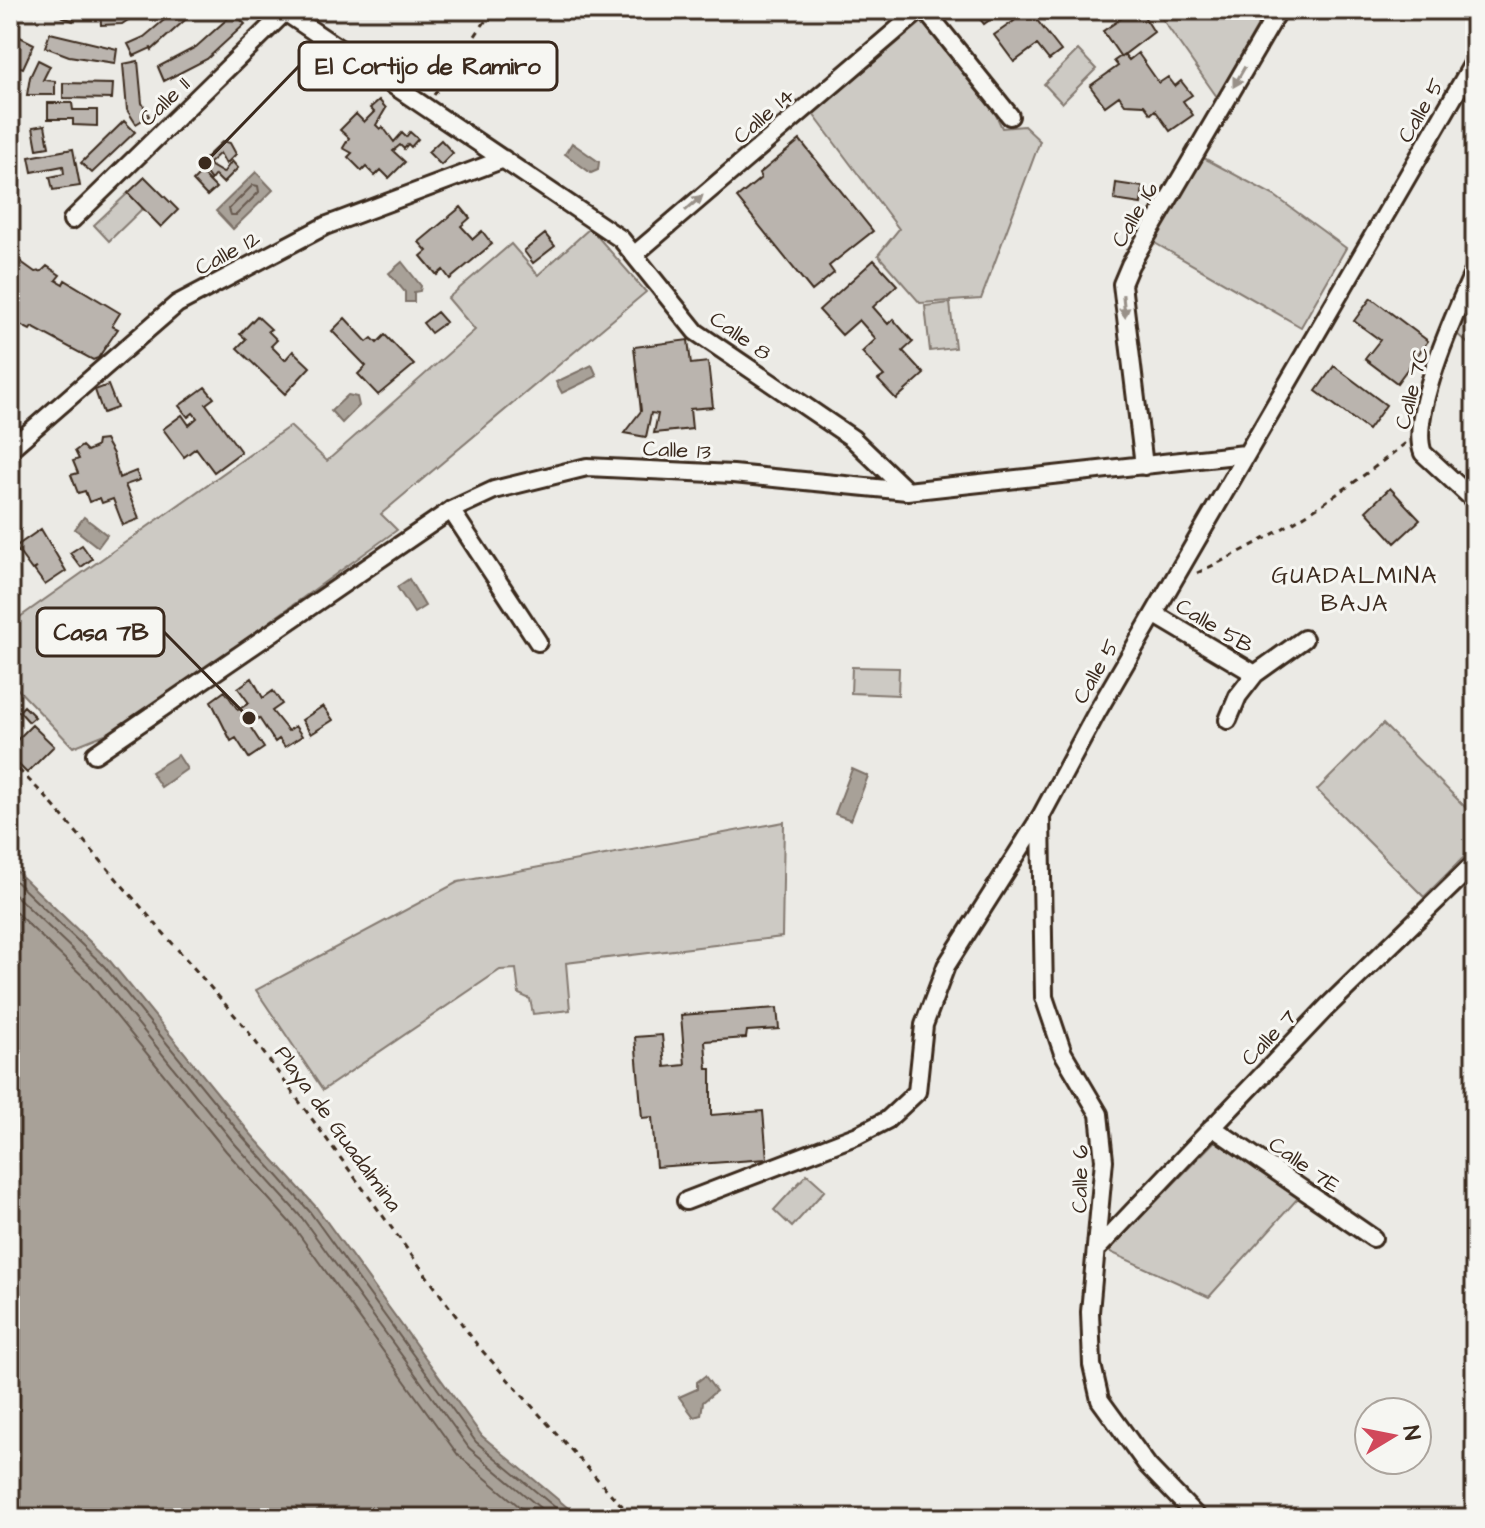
<svg xmlns="http://www.w3.org/2000/svg" width="1485" height="1528" font-family="'Architects Daughter',sans-serif">
<rect width="100%" height="100%" fill="#ebeae5"/>
<filter id="ink" filterUnits="userSpaceOnUse"><feTurbulence type="fractalNoise" baseFrequency=".0125" numOctaves="2"/><feDisplacementMap in="SourceGraphic" scale="16" xChannelSelector="R" yChannelSelector="G"/><feConvolveMatrix kernelMatrix="1 2 1 2 8 2 1 2 1" color-interpolation-filters="sRGB"/></filter>
<g filter="url(#ink)">
<!-- green -->
<path fill="#cdcac4" stroke="#847a71" stroke-width="2" d="M1156,10H1260L1264,15L1217,97Z
M922,22L996,115L1002,128L1024,126L1040,141L981,299L920,303L878,255L899,229L813,114Z
M1078,50L1096,69L1062,103L1044,84Z
M1202,157L1275,196L1346,248L1301,327L1153,242Z
M128,193L143,208L109,241L94,225Z
M590,228L646,292L381,514L397,530L125,726L73,747L10,681V624L290,426L327,461L475,330L448,298L511,244L538,275Z
M1475,285V350L1456,333Z
M950,303L955,348L930,351L925,306Z
M852,667L899,668L898,695L851,693Z
M1383,724L1475,817V846L1424,897L1317,790Z
M784,822L782,937L566,963L570,1010L533,1014L530,999L519,994L516,969L500,970L323,1090L256,990L458,882Z
M1216,1140L1299,1197L1209,1297L1108,1251Z
M807,1174L825,1190L792,1227L774,1210Z"/>
<!-- water -->
<path fill="#a8a198" stroke="#7c7167" stroke-width="2" d="M572,143L599,162L598,170L591,173L565,154Z
M256,172L273,190L233,229L216,211Z
M402,262L421,286L420,291L414,292V302H405V292L389,273Z
M592,365L597,376L562,393L556,382Z
M348,395L357,397L359,406L342,423L331,411Z
M84,517L107,535L98,547L75,529Z
M409,579L425,606L414,613L397,587Z
M178,755L187,769L161,787L151,772Z
M852,769L868,776L851,820L835,814Z
M10,865L110,961L249,1132L316,1207L482,1436L580,1518H10Z
M705,1376L716,1391L703,1402L701,1415L694,1417L679,1397L697,1389V1382Z"/>
<g fill="none" stroke-linecap="round" stroke-linejoin="round">
<!-- shore -->
<path stroke="#675a4f" stroke-width="2" d="M253,185L258,186L259,192L236,215H231L229,209Z
M10,876L104,966L243,1137L310,1212L476,1442L568,1518
M10,890L97,973L235,1144L302,1218L469,1448L552,1518
M10,907L88,981L226,1151L293,1226L458,1455L533,1518"/>
</g>
<!-- building -->
<path fill="#bab4ae" stroke="#3b2a1e" stroke-width="2" d="M64,10H78L73,21L61,16Z
M100,10H143L122,24L101,25Z
M176,10H196L152,50L151,48L134,56L128,44L144,37Z
M618,10H642L643,13L620,18Z
M973,10H1003L984,24Z
M1005,10H1029L1061,51L1049,60L1037,45L1014,62L994,35L1014,21Z
M1134,10H1140L1154,32L1121,57L1103,31Z
M234,13L245,24L207,59L164,81L158,67L196,47Z
M10,32L34,44L23,68L10,63Z
M50,33L117,49L115,63L69,56L45,47Z
M1138,53L1159,83L1168,77L1175,86L1181,81L1192,95L1183,101L1193,115L1170,131L1155,110L1151,114L1144,105L1125,104L1119,96L1105,106L1090,86L1118,66L1114,61L1124,54L1129,60Z
M38,60L50,66L43,80L55,81V95H27L30,77Z
M138,61L142,103L149,116L136,124L127,110L123,64Z
M10,76L19,78L13,101L19,149L10,150Z
M63,83L113,84L112,99L63,98Z
M379,100L386,108L376,125L380,129L383,127L394,142L402,133L406,137L410,132L418,139L411,147L408,144L404,149L400,145L393,151L405,162L389,178L381,170L375,176L366,167L362,171L348,157L352,153L343,148L349,138L340,130L356,114L364,122L374,112L370,108Z
M48,103H72L73,110H97V126L73,125V119H48Z
M124,121L135,132L92,173L81,163Z
M45,125L49,147L37,149L33,127Z
M441,140L453,153L441,165L428,152Z
M800,140L873,231L829,266L834,273L812,291L737,198L761,178L759,174Z
M223,141L230,143L236,154L226,164L220,153L208,164L223,173L232,161L238,168L223,183L215,175L211,180L199,164Z
M73,149L80,186L53,190L50,177L64,174L63,166L32,172L29,157Z
M201,173L216,188L207,196L193,181Z
M145,177L178,210L161,227L128,193Z
M1116,183L1143,187L1141,204L1114,200Z
M461,207L470,218L461,226L473,239L482,231L492,244L450,279L443,270L437,275L421,256L427,251L419,242Z
M545,234L555,246L533,263L524,251Z
M10,254L35,272L42,271L47,266L60,275L56,280L63,284L65,280L120,313L112,326L118,329L98,358L93,360L32,327L30,330L10,320Z
M874,260L897,285L873,307L888,324L893,319L913,342L903,351L924,374L896,399L878,380L884,376L862,352L876,339L859,320L842,335L819,310Z
M1371,298L1428,341L1397,383L1365,359L1380,340L1354,321Z
M437,312L446,322L431,333L423,323Z
M257,316L271,329L268,331L277,340L271,346L285,360L293,351L310,367L285,394L237,348L246,339L240,334Z
M345,318L367,342L372,338L377,343L385,335L414,365L378,395L358,374L366,366L332,331Z
M688,340L691,364L708,362L713,407L690,409L692,429L654,433L658,414L651,413L646,437L624,433L641,411L634,347Z
M1334,366L1386,405L1368,430L1316,391Z
M108,385L117,408L103,413L95,390Z
M205,387L214,398L206,404L241,452L214,472L196,448L184,457L163,429L182,415L189,425L197,418L193,413L188,417L179,406Z
M105,440L113,454L119,478L136,471L140,480L125,485L139,519L123,525L113,499L102,503L100,498L89,502L85,491L78,493L71,475L78,473L73,461L79,459L75,451L82,446L87,451L96,447L97,441Z
M1390,488L1420,520L1395,543L1366,511Z
M41,529L66,571L45,585L34,570L37,568L32,570L15,547Z
M82,545L92,559L81,567L70,553Z
M252,678L263,698L273,691L282,704L272,711L288,731L295,726L302,736L285,747L279,739L275,742L259,718L249,725L264,748L249,758L236,738L231,741L211,701L225,691L238,710L249,703L238,688Z
M24,706L35,717L29,722L19,711Z
M323,706L333,720L311,734L302,720Z
M32,725L54,746L27,773L10,756V747Z
M777,1008L779,1029L747,1031L746,1038L705,1041L707,1069H711V1115L763,1111L767,1159L656,1167L652,1117L642,1118L635,1037L662,1035L665,1067L685,1065L681,1015Z"/>
<g fill="none" stroke-linecap="round" stroke-linejoin="round">
<!-- minor casing -->
<g stroke="#3b2a1e" stroke-width="22">
<path id="minor" d="M282,10L621,239L696,332L852,438L907,491L1245,454
M925,10L1010,116
M72,220L285,12
M635,254L920,10
M1475,269C1458,307 1408,415 1423,453L1475,501
M10,449L177,304L325,226L504,159
M1144,466L1122,284L1130,265L1279,10
M1154,614L1255,674L1238,696L1228,720
M538,642L451,510L494,490L587,467L733,474L907,491
M1255,674L1304,639
M95,754L451,510
M1041,816L1044,997L1063,1053L1099,1114L1104,1160L1090,1312L1092,1365L1100,1400L1148,1466L1198,1518
M1212,1127L1373,1238
M686,1201L858,1135L887,1120L917,1092L924,1025L946,966L1041,816L1097,712L1475,60
M1099,1247L1327,1007L1475,863"/>
</g>
<!-- path -->
<path stroke="#3b2a1e" stroke-width="3" stroke-dasharray="6 6" stroke-linecap="butt" d="M434,95L493,10
M1197,573C1278,535 1337,498 1407,442
M10,761L44,795L244,1026L478,1346L618,1502L636,1518"/>
<!-- minor -->
<use href="#minor" stroke="#f6f6f2" stroke-width="16"/>
</g>
<!-- one-way arrows -->
<defs><path id="oneway-solid" d="M-6-.8H1V-3.2L6.5 0L1 3.2V.8H-6Z" transform="scale(2)"/></defs>
<g fill="#989088">
<use href="#oneway-solid" transform="translate(1239 77) rotate(120)"/>
<use href="#oneway-solid" transform="translate(694 203) rotate(-41)"/>
<use href="#oneway-solid" transform="translate(1124 306) rotate(84)"/>
</g>
</g>
<g text-anchor="middle" stroke-width="6" stroke-linejoin="round" paint-order="stroke">
<!-- street labels -->
<g font-size="22" fill="#3b2a1e" stroke="#f6f6f2">
<text transform="translate(164 101) rotate(-44)" y="8">Calle 11</text>
<text transform="translate(1420 110) rotate(-60)" y="8">Calle 5</text>
<text transform="translate(763 115) rotate(-41)" y="8">Calle 14</text>
<text transform="translate(1134 214) rotate(-60)" y="8">Calle 16</text>
<text transform="translate(227 252) rotate(-28)" y="8">Calle 12</text>
<text transform="translate(741 335) rotate(35)" y="8">Calle 8</text>
<text transform="translate(1411 388) rotate(-76)" y="8">Calle 7C</text>
<text transform="translate(677 449) rotate(3)" y="8">Calle 13</text>
<text transform="translate(1215 625) rotate(31)" y="8">Calle 5B</text>
<text transform="translate(1095 671) rotate(-60)" y="8">Calle 5</text>
<text transform="translate(1268 1037) rotate(-46)" y="8">Calle 7</text>
<text transform="translate(339 1128) rotate(54)" y="8">Playa de Guadalmina</text>
<text transform="translate(1305 1164) rotate(35)" y="8">Calle 7E</text>
<text transform="translate(1079 1179) rotate(-89)" y="8">Calle 6</text>
</g>
<!-- neighbourhood labels -->
<g font-size="24" letter-spacing="2" fill="#3b2a1e" stroke="#f6f6f2">
<text x="1355" y="583">GUADALMINA<tspan x="1355" dy="28">BAJA</tspan></text>
</g>
</g>
<!-- callouts -->
<path fill="none" stroke="#3b2a1e" stroke-width="3" d="M205 163L299 66M249 718L164 632"/>
<g fill="#3b2a1e" stroke="#f6f6f2" stroke-width="3">
<circle cx="205" cy="163" r="8"/>
<circle cx="249" cy="718" r="8"/>
</g>
<g fill="#f6f6f2" stroke="#3b2a1e" stroke-width="3">
<rect x="299" y="42" width="258" height="48" rx="8"/>
<rect x="37" y="608" width="127" height="48" rx="8"/>
</g>
<g font-size="24" text-anchor="middle" font-weight="bold" fill="#3b2a1e">
<text x="428" y="74">El Cortijo de Ramiro</text>
<text x="101" y="640">Casa 7B</text>
</g>
<!-- margin -->
<rect width="1485" height="1528" fill="none" stroke="#f6f6f2" stroke-width="40"/>
<rect x="20" y="20" width="1445" height="1488" fill="none" stroke="#3b2a1e" stroke-width="3" filter="url(#ink)"/>
<!-- north arrow -->
<g transform="translate(1393 1436) rotate(80)"><circle r="38" fill="#f6f6f2" stroke="#aba49d" stroke-width="2"/>
<path d="M0-6L14 30L0 20L-14 30Z" fill="#d1495b"/>
<text y="-12" font-size="22" font-weight="bold" text-anchor="middle" fill="#3b2a1e">N</text>
</g>
</svg>
